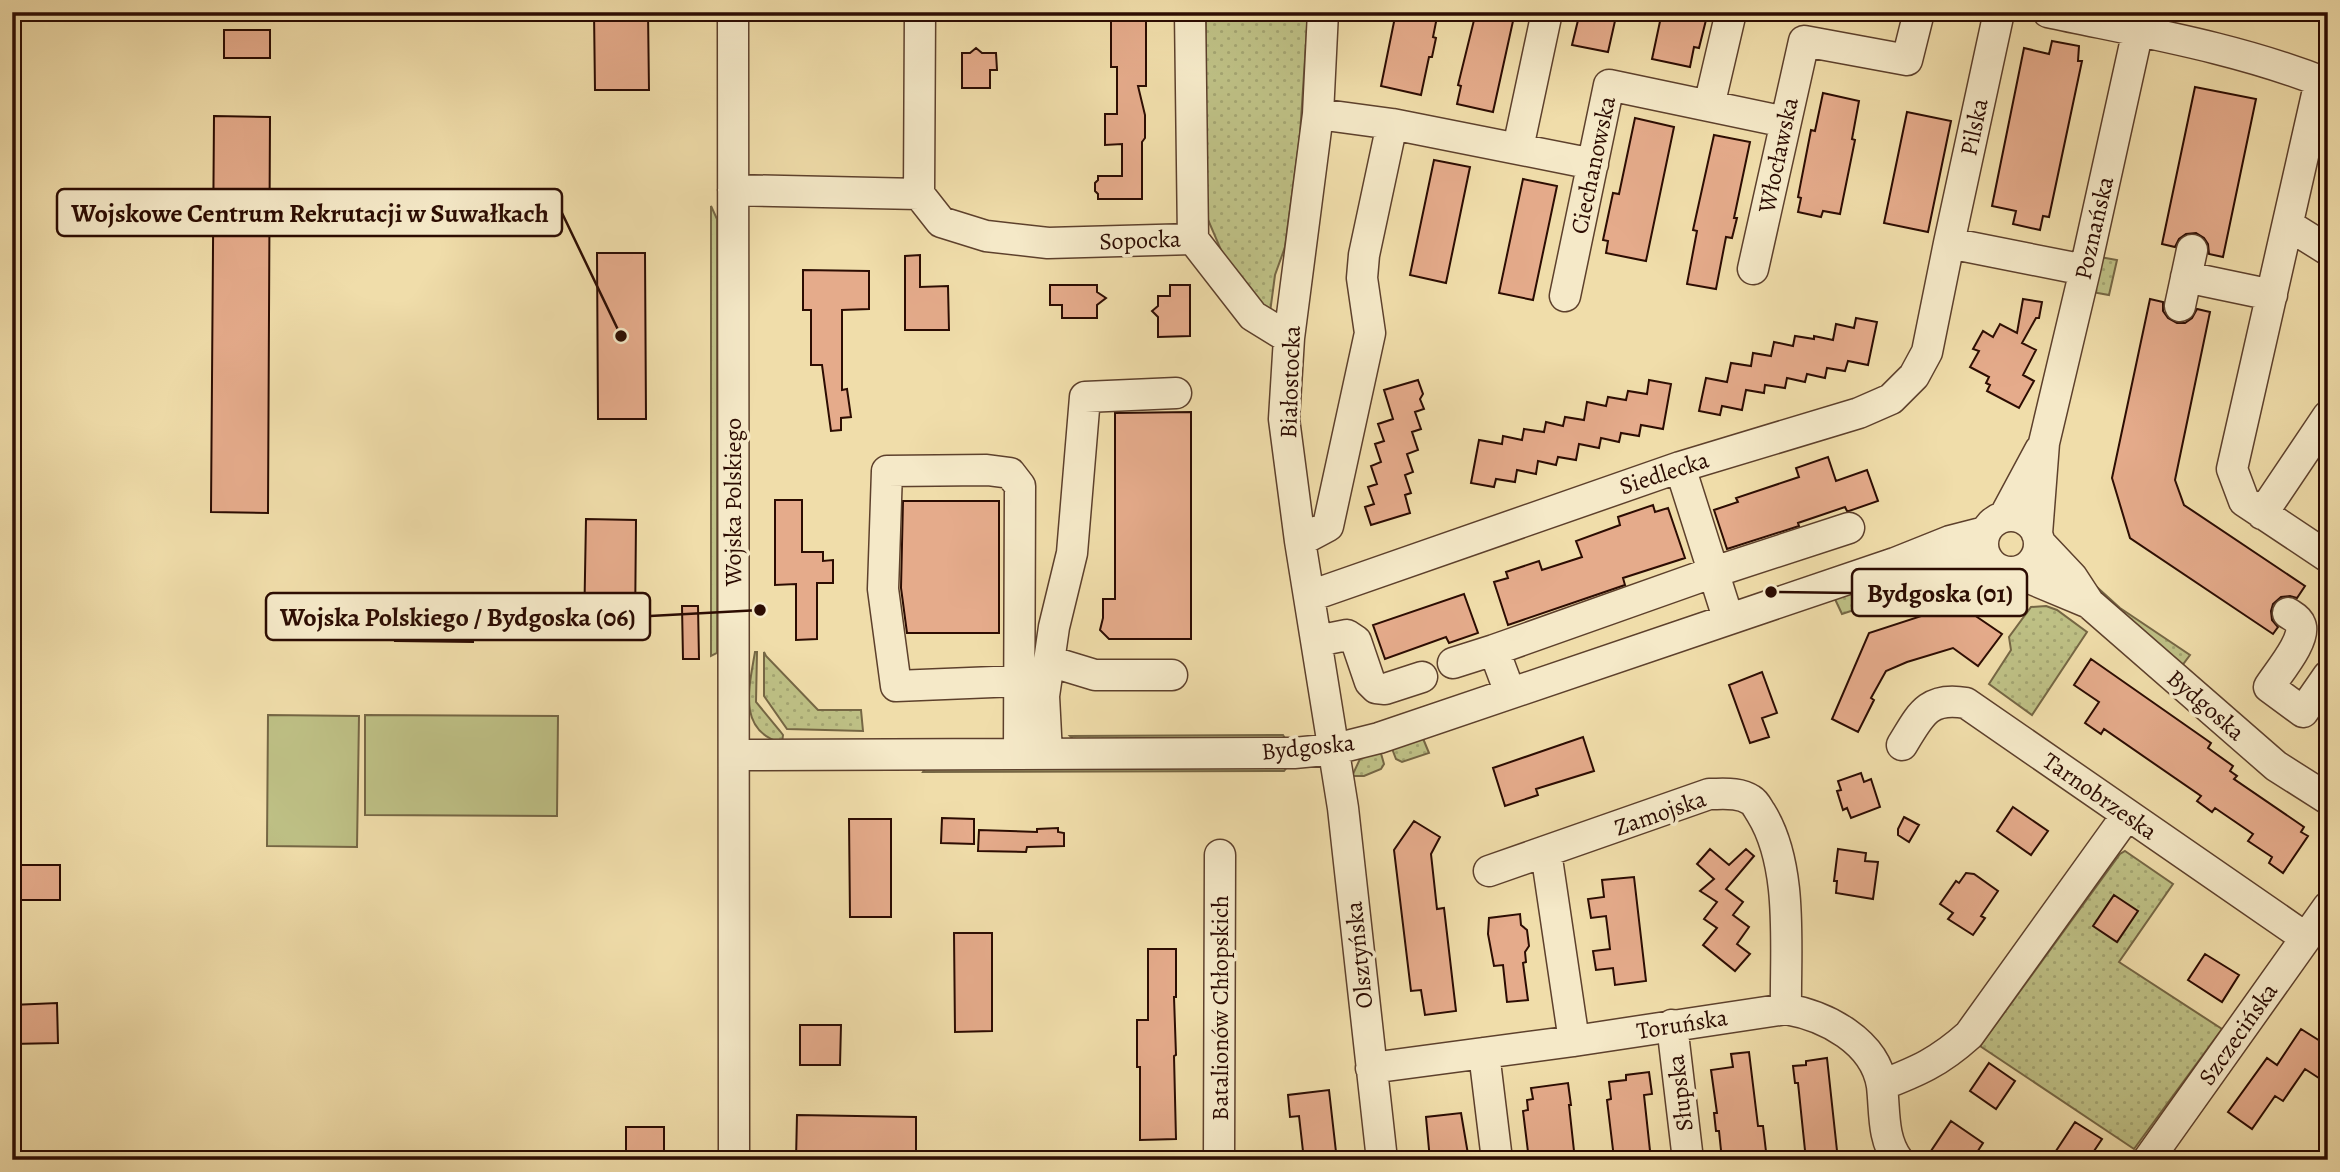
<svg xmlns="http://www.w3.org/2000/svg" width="2340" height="1172" font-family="Alegreya,serif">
<defs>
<pattern id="grass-dots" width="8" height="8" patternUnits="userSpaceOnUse" patternTransform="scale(1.75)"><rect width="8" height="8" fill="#bec085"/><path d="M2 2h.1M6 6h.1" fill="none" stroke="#a3a471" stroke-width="1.8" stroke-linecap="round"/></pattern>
</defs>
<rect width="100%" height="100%" fill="#f0ddaa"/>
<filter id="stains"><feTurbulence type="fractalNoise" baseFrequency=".00286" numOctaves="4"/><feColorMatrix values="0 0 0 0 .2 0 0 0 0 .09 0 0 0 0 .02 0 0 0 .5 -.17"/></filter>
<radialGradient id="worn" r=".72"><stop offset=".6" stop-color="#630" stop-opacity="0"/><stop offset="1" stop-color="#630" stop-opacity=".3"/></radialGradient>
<!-- grass -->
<path fill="url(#grass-dots)" stroke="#756644" stroke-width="2" d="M1206,12H1308L1300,135L1285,247L1275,275L1269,320L1227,264L1206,215L1204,180Z
M711,206L717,219V653L711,656Z
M2100,257L2117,260L2109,295L2092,292Z
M1909,574L1942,578L1938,582L1842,614L1834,597Z
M2088,579L2120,608L2190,655L2181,667L2102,596Z
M2046,606L2057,610L2087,632L2032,715L1989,684L2011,650L2009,637L2031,607Z
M755,652H757L756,702L780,731L783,735L782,743C737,731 749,688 755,652Z
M764,652L766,656L818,710H861L863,731L787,729L764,696Z
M1283,735L1286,740L1073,739L1070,736Z
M1422,736L1429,753L1402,762L1396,759L1391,746Z
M1380,750L1384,764L1381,769L1364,776H1352L1360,759Z
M927,766H1288L1284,771L923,772Z
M2125,851L2173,884L2119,962L2222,1029L2134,1149L1980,1046L2120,854Z"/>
<!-- pitch -->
<path fill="#bec085" stroke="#756644" stroke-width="2" d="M268,715L359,716L357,847L267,846Z
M365,715L558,716L557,816L365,815Z"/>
<!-- building -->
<path fill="#e5ab8b" stroke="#2c0c02" stroke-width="2" d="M594,12H648L649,90H595Z
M1111,12H1146V86H1138L1145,115V138L1142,142V199H1098V194L1095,191V183L1098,180V176H1122V144L1105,145V114H1117V67H1111Z
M1396,12H1438L1433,37L1436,38L1432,57H1429L1421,95L1381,86Z
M1476,12H1515L1493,112L1457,104L1461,86L1458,85Z
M1580,12H1617L1608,52L1572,45Z
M1662,12H1708L1699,48L1694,47L1690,67L1652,59Z
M224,30H270V58H224Z
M2052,41L2079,46L2078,61H2082L2049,217L2043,216L2040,230L2013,224L2016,211L1992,206L2024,48L2049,54Z
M976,48L982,53H996L997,70H990V88H962V53H970Z
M2195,87L2256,99L2223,257L2209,254L2208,244L2204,238L2196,233L2186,234L2179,239L2175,247L2162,244Z
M1823,93L1859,101L1852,139L1855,140L1840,214L1823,211L1821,217L1798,212L1801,198L1798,197L1811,130L1815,131Z
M1907,112L1951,121L1928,232L1884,223Z
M214,116L270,117L268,513L211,512Z
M1635,118L1674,127L1646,261L1606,253L1608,241L1603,240L1613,193L1619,194Z
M1714,135L1750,142L1734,218H1737L1732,238L1726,237L1716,289L1687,284L1697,231L1693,230Z
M1434,160L1470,167L1446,283L1410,275Z
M1523,179L1557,186L1533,300L1499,293Z
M597,253H645L646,419H598Z
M920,255V287L948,286L949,330H905V256Z
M803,270L869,271V309L842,310V390L847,389L851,417L841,418V430L831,431L822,365H811V310H803Z
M1050,285H1097V292L1106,298L1097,305V318H1062V305H1050Z
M1170,285H1190V336L1158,337V317L1152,311L1158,306V296H1170Z
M2023,299L2042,302L2039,318H2036L2022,343L2036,350L2023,375L2034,381L2019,408L1987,391L1990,385L1986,383L1989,377L1970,367L1979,351L1973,349L1983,331L1993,337L2000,324L2017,333Z
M2150,299L2163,302V311L2168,318L2177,323H2185L2192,318L2197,309L2210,312L2175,480L2184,505L2305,586L2297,598L2290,596L2281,597L2273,604L2271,611L2272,620L2278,627L2273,634L2130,538L2112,478Z
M1856,318L1877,322L1868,365L1848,361L1845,371L1827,368L1825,378L1807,374L1805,382L1787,378L1785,388L1765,385L1764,393L1746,390L1742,410L1722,406L1720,415L1699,411L1706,378L1727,382L1731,363L1751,366L1753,353L1771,356L1774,342L1793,346L1795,336L1814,339V336L1833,340L1836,324L1854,328Z
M1418,380L1423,394L1420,399L1424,409L1415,412L1421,429L1412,432L1418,450L1407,454L1413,472L1405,475L1411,493L1405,495L1410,513L1371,525L1365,507L1374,504L1368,487L1377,484L1371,466L1381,462L1375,444L1384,441L1378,424L1393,419L1384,390Z
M1649,380L1671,384L1663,429L1641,425L1639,436L1621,433L1619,442L1601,438L1599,448L1579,444L1576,460L1558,457L1556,465L1538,461L1536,474L1517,470L1515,482L1496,479L1494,487L1471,483L1479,440L1502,444L1503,436L1522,440L1524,429L1544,432L1546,422L1563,426L1565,417L1584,420L1587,402L1606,406L1608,397L1626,400L1628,391L1647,394Z
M1191,412V639H1109L1100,630L1103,618V599H1115V413Z
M1828,457L1836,481L1867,470L1878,501L1849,511H1847L1845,507L1798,523L1799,526L1727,549L1714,510L1738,502L1736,498L1799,477L1796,468Z
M775,500H802V552H823V561L833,560V583H817V639L796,640V584L775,585Z
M903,501H999V633H907L901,588Z
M1653,505L1655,512L1668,508L1685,558L1623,578L1625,585L1508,625L1494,582L1508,578L1506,572L1539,561L1542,570L1582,557L1576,541L1620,525L1618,517Z
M586,519L636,520L635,632L584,631Z
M1464,594L1478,633L1449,643L1446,637L1385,659L1373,625Z
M1958,604L2002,634L1978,666L1953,648L1907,662L1886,671L1871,698L1874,700L1858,732L1832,719L1869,633Z
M682,606H698L699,659H683Z
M396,611L473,612V642L395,641Z
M323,617L324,639L287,640L286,619Z
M2091,659L2211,743L2208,748L2233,766L2230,771L2237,776L2234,779L2304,827L2301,832L2308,836L2283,873L2269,863L2272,857L2248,841L2253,834L2215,808L2212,812L2197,801L2201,796L2104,729L2101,734L2085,723L2099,702L2074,685Z
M1762,672L1777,713L1762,718L1769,737L1750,743L1729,685Z
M1583,737L1594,771L1536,789L1538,795L1505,806L1493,768Z
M1861,773L1864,782L1871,779L1880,807L1851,818L1847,808L1843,810L1837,791L1841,790L1838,781Z
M2013,807L2048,831L2031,855L1997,831Z
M1904,817L1919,825L1909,842L1898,835V829Z
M942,818L974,819V844L941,843Z
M849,819H891V917H850Z
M1414,821L1440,837L1431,854L1437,909L1444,908L1456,1011L1425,1015L1421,990L1411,991L1394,850Z
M1058,828V832L1064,833V846L1027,847L1026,852L978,851L979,830L1037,832V829Z
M1710,849L1729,865L1746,849L1754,856L1726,889L1743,902L1733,915L1749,927L1737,944L1750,954L1735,971L1703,945L1717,928L1704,919L1717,902L1700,891L1714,879L1697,864Z
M1838,849L1866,853L1865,861L1878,862L1873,899L1836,893L1837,881H1834Z
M12,865H60V900H12Z
M1966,873L1974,874L1998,891L1981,916L1985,918L1973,935L1948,919L1953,913L1940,904L1956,881L1959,883Z
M1634,877L1646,981L1615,985L1613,968L1596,970L1593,951L1610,949L1608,932L1606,916L1591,918L1588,899L1604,897L1602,880Z
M2114,895L2138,911L2117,942L2093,926Z
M1520,914L1521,925L1527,930L1529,946L1525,952L1526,962L1523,963L1528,1000L1507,1002L1503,965L1494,966L1488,934L1489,918Z
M954,933H992V1031L955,1032Z
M1148,949H1176V997H1174L1176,1055L1174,1056L1176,1139L1140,1140V1067H1137V1020H1148Z
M2205,954L2239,975L2222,1002L2188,980Z
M57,1003L58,1043L12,1044V1005Z
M800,1025H841L840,1065H800Z
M2301,1029L2328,1046V1084L2305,1069L2283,1101L2275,1096L2252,1129L2228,1112L2267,1058L2277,1065Z
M1749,1052L1758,1126H1763L1767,1160H1722L1719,1131H1716L1714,1113H1717L1711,1070L1733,1067L1731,1054Z
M1827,1058L1838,1160H1806L1798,1083H1795L1793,1066L1806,1065V1061Z
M1989,1063L2015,1081L1996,1109L1970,1091Z
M1649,1072L1652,1094L1644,1095L1651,1160L1614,1158L1607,1100L1611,1099L1609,1082L1626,1080V1075Z
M1568,1083L1571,1105H1569L1575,1160H1529L1523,1111L1528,1110L1527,1100L1533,1099L1531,1088Z
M1329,1090L1336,1152H1332L1333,1160H1304L1299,1116L1290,1117L1288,1095Z
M1461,1113L1469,1160H1430L1426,1117Z
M797,1115L916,1117V1160H796Z
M1951,1121L1983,1143L1972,1160H1946L1931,1151Z
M2075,1122L2102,1139L2088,1160H2050Z
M626,1127H664V1160H626Z"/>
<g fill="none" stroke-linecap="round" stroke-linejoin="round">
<!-- minor casing -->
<g stroke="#5d402c" stroke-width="33">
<path id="minor" d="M733,12L734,1160
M1190,12L1193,239
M1323,12L1318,114L1289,338L1284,419L1300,541L1343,808L1382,1160
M2048,12C2141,32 2239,48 2328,84
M2320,81L2232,469L2244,501L2328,557
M1709,106L1731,12
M1318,114L1392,124
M1518,148L1547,12
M733,190L919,194L941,222L986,236L1048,243L1193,239
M919,194L920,12
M2288,225L2328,250
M1193,239L1253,316L1289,338
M1949,243L1999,12
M1753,269L1804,41L1907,60L1919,12
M2186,277L2272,295
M1565,296L1609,85L1785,122
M2180,306L2192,250
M1680,467L1728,618
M2262,514L2328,416
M1983 544a28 28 0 1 1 56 0a28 28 0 1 1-56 0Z
M2004,517L2040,450
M2037,534L2044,443L2085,270L2142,12
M1300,541L1328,526L1370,333L1362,278L1364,255L1392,124L1593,164
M2039,542L2072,577L2089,603L2276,766L2328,799
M1910,563L1954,564L1998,569
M2015,572L2089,603
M1310,596L1680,467L1859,413L1891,399L1914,376L1927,352L1949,243L2085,270
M2288,613C2292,616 2298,618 2300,624C2308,638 2277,674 2269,687L2303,712L2328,676
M1317,641L1347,635L1356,641L1370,682L1376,688L1385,689L1422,677
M1049,661L1095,675H1172
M1453,663L1494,650
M1510,693L1494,650L1714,572L1849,528
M1902,745C1920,716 1927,696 1966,703L2306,938
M1019,754L1020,486L1010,473L987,470L887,471L883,589L896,686L1019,681
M1047,754L1044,696L1054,627L1072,553L1085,397L1176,393
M734,755L1294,753L1335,749L1379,738L1895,563L1950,541L1985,532
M1546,852L1574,1041
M1489,871L1709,794C1724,794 1739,792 1751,800C1756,803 1758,809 1761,813C1794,866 1785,948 1786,1009
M1672,1025L1688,1160
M1484,1053L1497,1160
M1371,1068L1574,1041L1786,1009C1826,1016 1875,1041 1882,1086C1885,1112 1882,1138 1898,1160
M1882,1085C1918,1071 1939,1062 1969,1035L2127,815
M1219,1160L1220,855
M2148,1160L2328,907"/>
</g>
<!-- minor -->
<use href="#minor" stroke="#f5e9c8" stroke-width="30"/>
</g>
<g text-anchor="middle" stroke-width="7" stroke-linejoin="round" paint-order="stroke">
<!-- street labels -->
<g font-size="24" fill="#2c0c02" stroke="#f5e9c8">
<text transform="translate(1974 127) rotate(-78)" y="8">Pilska</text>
<text transform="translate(1778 155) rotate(-78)" y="8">Włocławska</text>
<text transform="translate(1593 165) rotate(-78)" y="8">Ciechanowska</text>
<text transform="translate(2094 228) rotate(-77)" y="8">Poznańska</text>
<text transform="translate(1140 240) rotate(-2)" y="8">Sopocka</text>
<text transform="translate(1290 382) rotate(-88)" y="8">Białostocka</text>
<text transform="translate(1664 473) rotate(-18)" y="8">Siedlecka</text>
<text transform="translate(733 502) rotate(-90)" y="8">Wojska Polskiego</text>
<text transform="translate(2206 705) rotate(41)" y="8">Bydgoska</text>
<text transform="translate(1308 747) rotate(-6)" y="8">Bydgoska</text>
<text transform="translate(2100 796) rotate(35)" y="8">Tarnobrzeska</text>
<text transform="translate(1660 813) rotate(-19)" y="8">Zamojska</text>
<text transform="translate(1359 955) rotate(-96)" y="8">Olsztyńska</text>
<text transform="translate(1220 1008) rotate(-90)" y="8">Batalionów Chłopskich</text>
<text transform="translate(1682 1024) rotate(-9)" y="8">Toruńska</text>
<text transform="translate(2238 1034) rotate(-55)" y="8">Szczecińska</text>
<text transform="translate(1680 1093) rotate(-97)" y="8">Słupska</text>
</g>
</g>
<!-- callouts -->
<path fill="none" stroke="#2c0c02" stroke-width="2.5" d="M621 336L562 213M1771 592L1852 593M760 610L650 616"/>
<g fill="#2c0c02" stroke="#f5e9c8" stroke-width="2.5">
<circle cx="621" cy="336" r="7"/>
<circle cx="1771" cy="592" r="7"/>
<circle cx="760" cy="610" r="7"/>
</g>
<g fill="#f5e9c8" stroke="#2c0c02" stroke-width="2.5">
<rect x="57" y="189" width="505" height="47" rx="7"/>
<rect x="1852" y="569" width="175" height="47" rx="7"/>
<rect x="266" y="593" width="384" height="47" rx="7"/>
</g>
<g font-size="26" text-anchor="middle" font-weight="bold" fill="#2c0c02">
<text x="310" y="222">Wojskowe Centrum Rekrutacji w Suwałkach</text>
<text x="1940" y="602">Bydgoska (01)</text>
<text x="458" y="626">Wojska Polskiego / Bydgoska (06)</text>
</g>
<!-- margin -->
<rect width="2340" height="1172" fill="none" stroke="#f0ddaa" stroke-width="42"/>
<rect x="14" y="14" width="2312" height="1144" fill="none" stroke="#2c0c02" stroke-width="3.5"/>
<rect x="21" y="21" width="2298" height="1130" fill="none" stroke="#2c0c02" stroke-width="2"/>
<rect width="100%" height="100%" filter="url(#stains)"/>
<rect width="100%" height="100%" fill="url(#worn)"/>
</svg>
